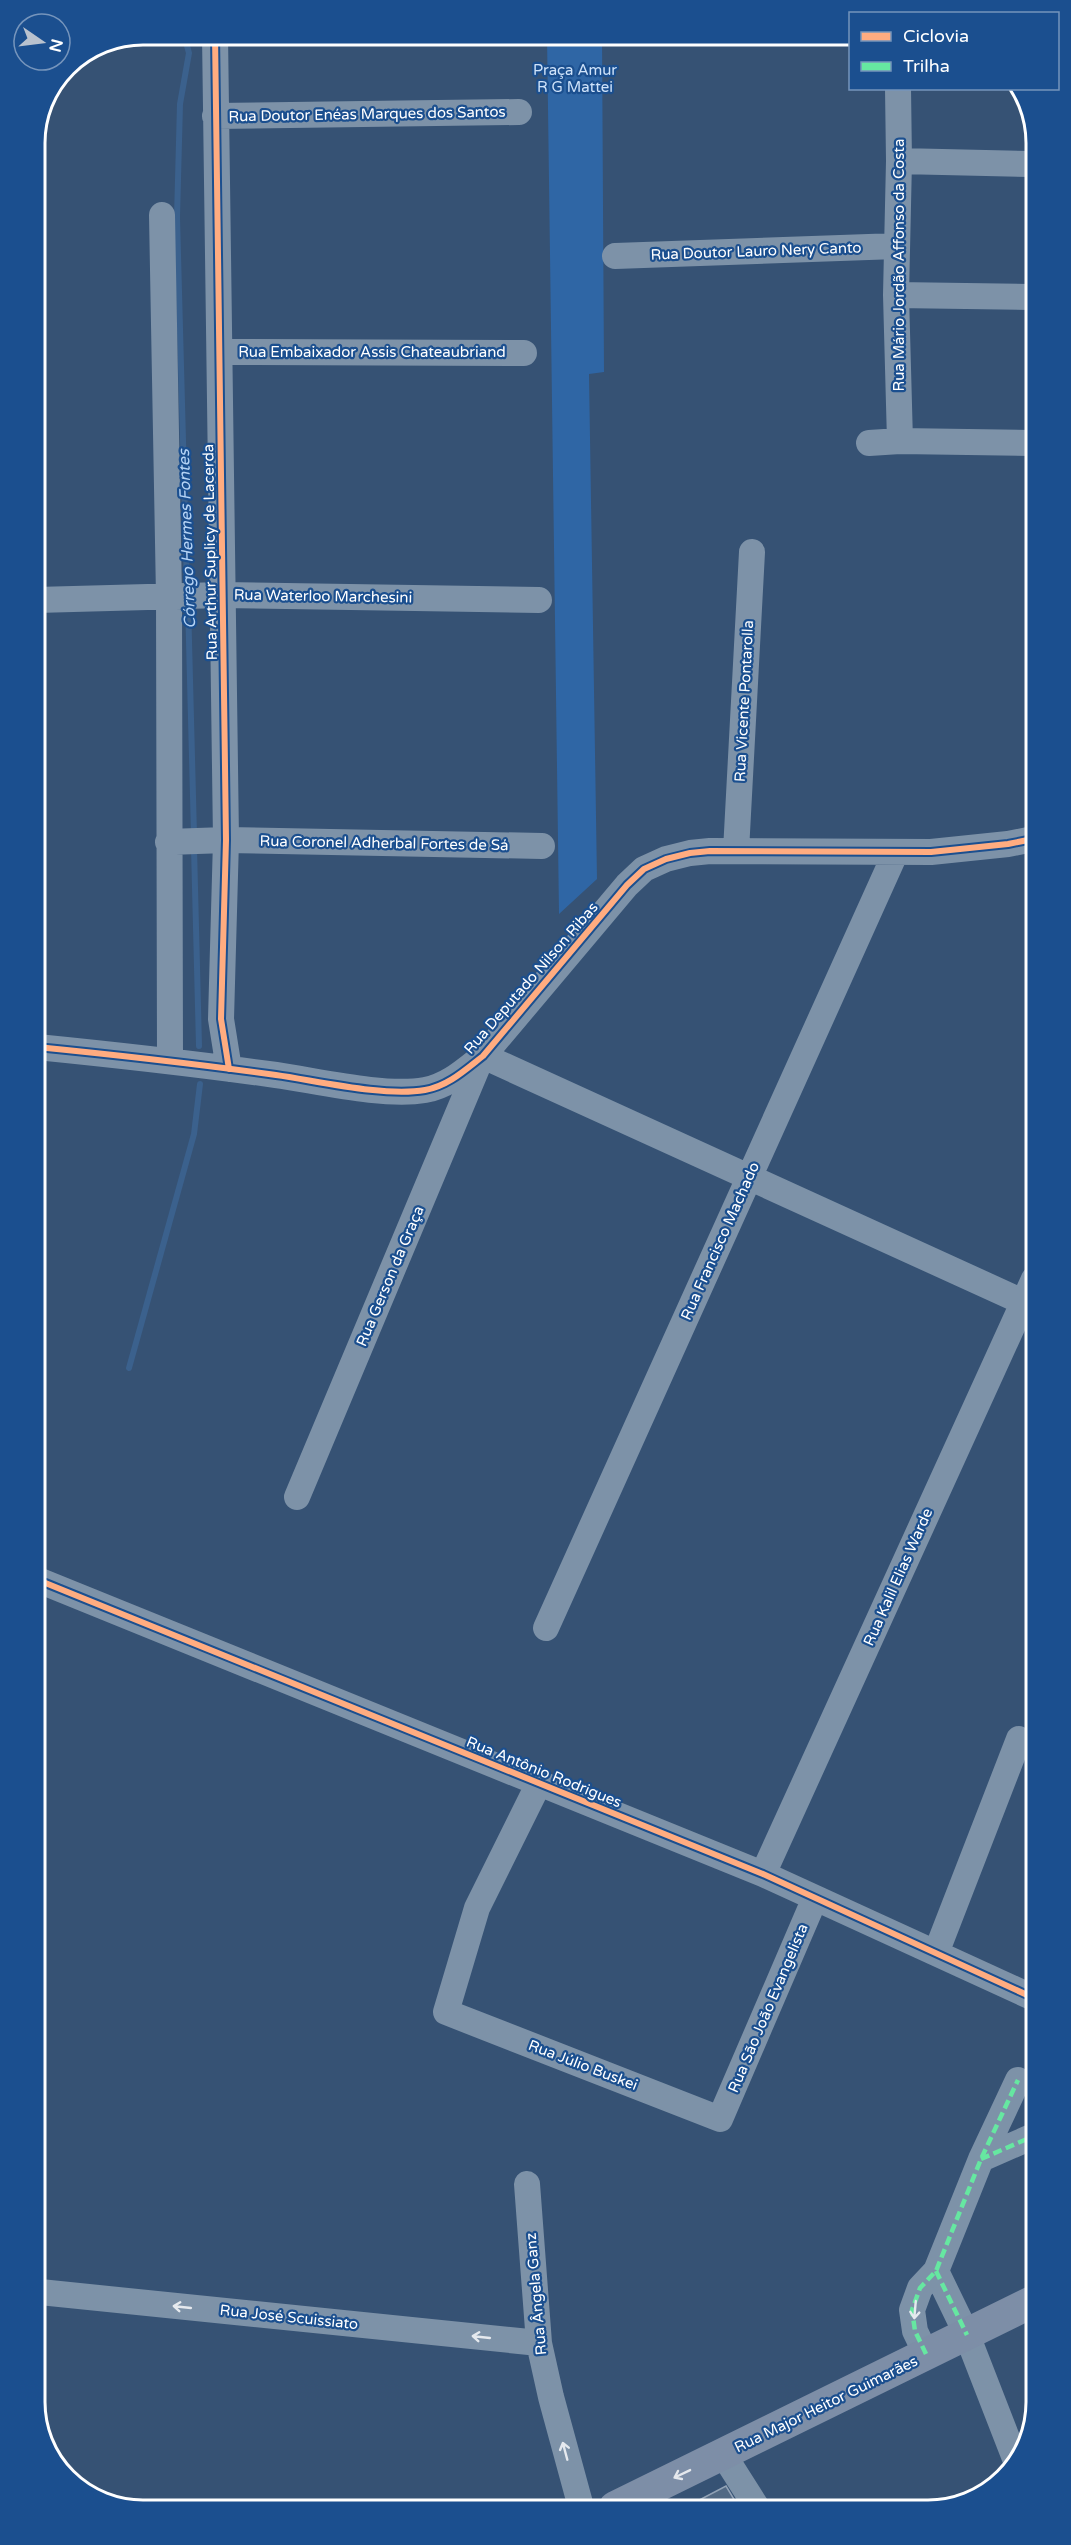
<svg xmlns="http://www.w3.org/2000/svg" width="1071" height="2545" font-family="'Varela Round',sans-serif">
<rect width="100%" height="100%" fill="#365274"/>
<!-- green -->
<path fill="#2f66a5" d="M547,35H602L604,372L589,374L597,879L559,914Z"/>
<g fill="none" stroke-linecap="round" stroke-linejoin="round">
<!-- stream -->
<path stroke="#3b618d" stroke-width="6" d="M184,35L189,53L180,104L177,217L187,589
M188,602L194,835
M194,848L199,1046
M129,1368L194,1134L200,1084"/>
</g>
<!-- building -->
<path fill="#526984" stroke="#92a2b6" stroke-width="1.5" d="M726,2486L738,2506L686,2507Z"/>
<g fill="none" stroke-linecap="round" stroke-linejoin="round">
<!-- minor -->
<path stroke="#7d92a8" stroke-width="26" d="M215,35L226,840L221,1019L229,1069
M898,88L899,161L896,295L900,441
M215,116L519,112
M899,161L1031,164
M162,215L169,596L170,1061
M615,256L897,246
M896,295L1031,297
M220,352L524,353
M869,443L900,441L1032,443
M36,600L222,595L539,600
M168,842L226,840L542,846
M736,851L752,552
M37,1047C117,1055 197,1064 276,1075C318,1081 384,1097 425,1090C448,1086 465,1070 483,1056L627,885L644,869L666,859L690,853L710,851L931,852L1008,844L1033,839
M483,1056L1034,1307
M297,1497L480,1061
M38,1580L763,1874L1036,1999
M546,1628L895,854
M539,1783L477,1908L446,2012L720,2119L815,1898
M763,1874L1034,1279
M936,1953L1019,1739
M981,2159L1036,2135
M527,2184L539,2343L551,2397L581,2507
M936,2271L967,2335L1016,2461
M40,2292L539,2343
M926,2354L915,2331L912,2310L920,2288L936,2271L981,2159L1018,2080
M723,2454L756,2506"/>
<!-- major -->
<path stroke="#7d8ea7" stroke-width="32" d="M615,2507L1036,2300"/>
<!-- quiet -->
<path stroke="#66e7a1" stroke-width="4.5" stroke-dasharray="9 4.5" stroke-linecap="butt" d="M981,2159L1036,2135
M936,2271L967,2335
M926,2354L915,2331L912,2310L920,2288L936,2271L981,2159L1018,2080"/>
<!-- cycleway casing -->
<g stroke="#1b4f8f" stroke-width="10">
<path id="cycleway" d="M215,35L226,840L221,1019L229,1069
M37,1047C117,1055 197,1064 276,1075C318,1081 384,1097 425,1090C448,1086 465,1070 483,1056L627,885L644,869L666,859L690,853L710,851L931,852L1008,844L1033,839
M38,1580L763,1874L1036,1999"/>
</g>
<!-- cycleway -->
<use href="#cycleway" stroke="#ffac80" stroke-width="6"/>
</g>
<!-- one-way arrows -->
<defs><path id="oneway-shaft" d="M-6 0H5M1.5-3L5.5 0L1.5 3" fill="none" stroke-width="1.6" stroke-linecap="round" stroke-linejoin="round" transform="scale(1.5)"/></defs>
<g stroke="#e5e9ee">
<use href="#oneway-shaft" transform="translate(182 2307) rotate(-174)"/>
<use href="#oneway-shaft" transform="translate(915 2310) rotate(95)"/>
<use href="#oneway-shaft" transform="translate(481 2337) rotate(-174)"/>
<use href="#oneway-shaft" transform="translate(565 2451) rotate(-105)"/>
</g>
<use stroke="#e5e8ed" href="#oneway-shaft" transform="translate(682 2474) rotate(154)"/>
<g text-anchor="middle" stroke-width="4.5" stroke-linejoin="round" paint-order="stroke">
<!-- park labels -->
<g font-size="15" fill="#cfe3fa" stroke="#1b4f8f">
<text x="575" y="75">Praça Amur<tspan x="575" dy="17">R G Mattei</tspan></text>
</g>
<!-- street labels -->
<g font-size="15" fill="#fff" stroke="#1b4f8f">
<text transform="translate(367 114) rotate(-1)" y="5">Rua Doutor Enéas Marques dos Santos</text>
<text transform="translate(756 251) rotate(-2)" y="5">Rua Doutor Lauro Nery Canto</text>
<text transform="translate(899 265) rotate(-90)" y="5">Rua Mário Jordão Affonso da Costa</text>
<text x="372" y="357">Rua Embaixador Assis Chateaubriand</text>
<text transform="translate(210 552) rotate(-91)" y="5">Rua Arthur Suplicy de Lacerda</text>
<text transform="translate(323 596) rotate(1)" y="5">Rua Waterloo Marchesini</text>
<text transform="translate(744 701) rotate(-87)" y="5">Rua Vicente Pontarolla</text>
<text transform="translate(384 843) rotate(1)" y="5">Rua Coronel Adherbal Fortes de Sá</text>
<text transform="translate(531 978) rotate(-49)" y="5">Rua Deputado Nilson Ribas</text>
<text transform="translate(720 1241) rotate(-66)" y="5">Rua Francisco Machado</text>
<text transform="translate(390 1276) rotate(-67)" y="5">Rua Gerson da Graça</text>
<text transform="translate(898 1577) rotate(-66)" y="5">Rua Kalil Elias Warde</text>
<text transform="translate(544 1772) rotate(22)" y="5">Rua Antônio Rodrigues</text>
<text transform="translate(768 2008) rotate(-67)" y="5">Rua São João Evangelista</text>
<text transform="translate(583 2065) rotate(21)" y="5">Rua Júlio Buskei</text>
<text transform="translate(536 2294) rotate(-95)" y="5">Rua Ângela Ganz</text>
<text transform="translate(289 2317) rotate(6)" y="5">Rua José Scuissiato</text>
<text transform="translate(826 2404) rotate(-26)" y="5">Rua Major Heitor Guimarães</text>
</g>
<!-- water labels -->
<g font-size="16" font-style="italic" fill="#b5d3f5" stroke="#1b4f8f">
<text transform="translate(186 539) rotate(-92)" y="6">Córrego Hermes Fontes</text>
</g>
</g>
<!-- crop -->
<path d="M0 0H1071V2545H0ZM143 45H928A98 98 0 0 1 1026 143V2402A98 98 0 0 1 928 2500H143A98 98 0 0 1 45 2402V143A98 98 0 0 1 143 45Z" fill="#1b4f8f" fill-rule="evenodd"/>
<path fill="none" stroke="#fff" stroke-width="3" d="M143 45H928A98 98 0 0 1 1026 143V2402A98 98 0 0 1 928 2500H143A98 98 0 0 1 45 2402V143A98 98 0 0 1 143 45Z"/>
<!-- legend -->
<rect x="849" y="12" width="210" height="78" fill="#1b4f8f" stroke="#7695bc" stroke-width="1.5"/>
<rect x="861" y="32" width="30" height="9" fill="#ffac80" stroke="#7695bc" stroke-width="1.5"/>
<text x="903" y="42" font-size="18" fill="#ffffff">Ciclovia</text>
<rect x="861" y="62" width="30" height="9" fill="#66e7a1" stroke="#7695bc" stroke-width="1.5"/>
<text x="903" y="72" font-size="18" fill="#ffffff">Trilha</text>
<!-- north arrow -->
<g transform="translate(42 42) rotate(104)"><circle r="28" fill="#1b4f8f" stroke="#7695bc" stroke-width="1.5"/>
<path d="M0-4.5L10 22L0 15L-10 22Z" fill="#b9c2ce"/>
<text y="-9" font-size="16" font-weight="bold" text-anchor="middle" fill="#ffffff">N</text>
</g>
</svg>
